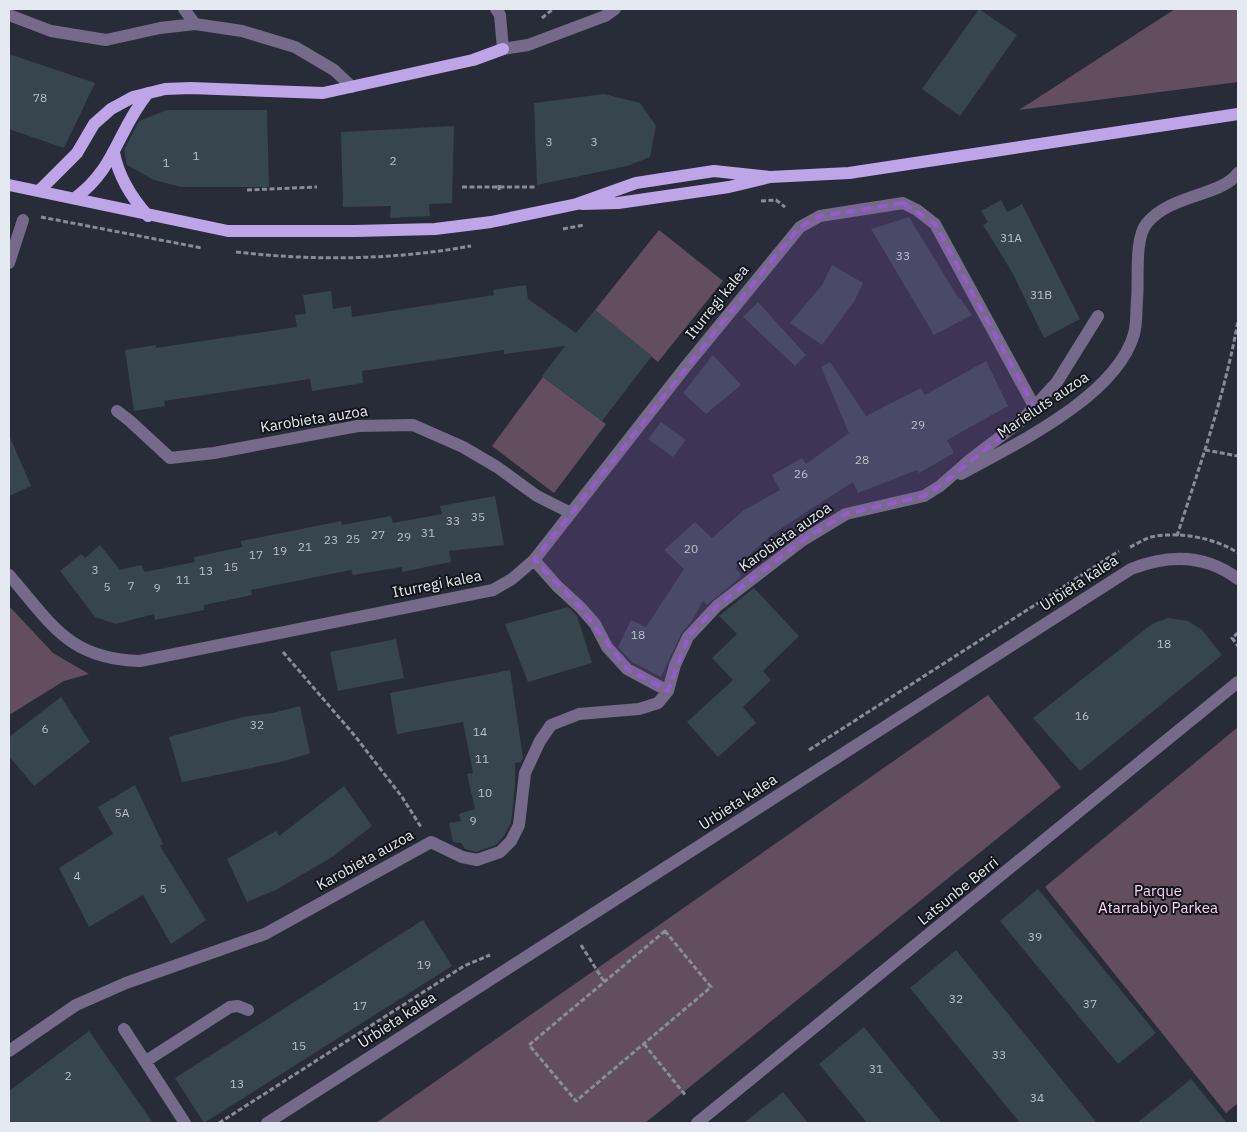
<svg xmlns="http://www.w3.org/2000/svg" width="1247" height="1132" font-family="'IBM Plex Sans',sans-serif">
<rect width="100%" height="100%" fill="#282c39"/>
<!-- green -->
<path fill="#624e5f" d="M1175,9H1238V82L1019,110Z
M659,230L723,281L658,362L595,310Z
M543,377L606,424L554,493L492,446Z
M9,606L53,653L89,674L64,681L9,715Z
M988,695L1061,787L645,1123H376Z
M1238,727V1103L1226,1113L1045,887Z"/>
<!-- building -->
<path fill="#37454e" d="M979,9L1017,35L960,116L922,89Z
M9,54L95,83L64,148L9,129Z
M604,94L640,103L656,126L650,157L627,166L537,185L534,103Z
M167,110H267L269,187H181L154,180L127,165L124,150L139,121Z
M454,126L452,203L429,204L430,216L390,218L391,206L343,207L341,132Z
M1001,200L1007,212L1022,204L1080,319L1044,338L1012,272L983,225L988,222L981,211Z
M909,217L959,299L960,298L972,315L934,335L871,229Z
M832,265L863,283L854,302L822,345L790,323L822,285Z
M526,285L528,299L576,333L595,310L652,356L602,421L542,376L565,346L504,354V350L362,371L363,383L312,391L310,379L164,401L165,406L134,411L125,350L156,345V348L297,327L295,315L306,314L303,295L331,291L333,309L351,306L352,317L494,295L493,290Z
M758,302L806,355L795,366L743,317Z
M713,355L741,385L706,414L683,393Z
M986,361L1008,406L947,440L954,453L919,473L917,470L858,493L853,482L771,535L735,568L742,576L707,605L703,601L692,621L681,634L661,677L632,662L618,647L631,620L646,627L684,569L664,550L695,522L712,538L744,510L780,490L772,475L802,458L806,464L849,433L821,367L830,362L866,416L921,388L925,395Z
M661,422L686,440L673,457L648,439Z
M9,435L31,486L9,496Z
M495,496L504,545L449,551L451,562L402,572V567L353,575L351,570L251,590L252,595L204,605V610L155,620L154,614L116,624L95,617L60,571L81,554L85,558L100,545L120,570L141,565L145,572L195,562L194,557L242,547L241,541L341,521L342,525L391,516L393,523L442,514L440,506Z
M754,588L799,636L763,671L771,680L743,707L756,723L718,757L687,722L733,680L712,658L737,634L719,616Z
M568,607L577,616L592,663L528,682L505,624Z
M1168,618L1188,621L1202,630L1222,655L1080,771L1033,718L1152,624Z
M396,639L404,678L338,691L330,652Z
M510,670L523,758L521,762L515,763V786L511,823L504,836L496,845L476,852L465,849L461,843L453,842L449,823L461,821L459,814L475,809L467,774L473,773L463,722L397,734L390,693Z
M61,697L90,742L34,786L9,756V737Z
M300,706L310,753L285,761L182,782L169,737L243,717L273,713Z
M135,785L163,844L160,846L206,920L171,944L143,895L89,927L59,868L113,834L98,807Z
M344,786L372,826L332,857L276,890L247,902L227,859L276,831L279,836Z
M1038,889L1156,1033L1118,1064L1000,921Z
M423,920L452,966L204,1123L175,1078Z
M956,950L1097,1123H1020L910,988Z
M864,1027L942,1123H867L819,1064Z
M89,1031L153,1123H9V1091Z
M1191,1079L1227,1123H1137Z
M783,1092L808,1123H744Z"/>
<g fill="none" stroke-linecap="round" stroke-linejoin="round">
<!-- path -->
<path stroke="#888c96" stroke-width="3" stroke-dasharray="5 2.5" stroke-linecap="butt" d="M542,18L553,9
M462,187H537
M247,190L317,187
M761,201L776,200L785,207
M41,217L202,248
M563,229L584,225
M236,252C314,261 393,260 471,246
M1205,450L1238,456
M1177,536C1200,465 1225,394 1238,321
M1130,547C1137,544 1144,539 1151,537C1178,531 1216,538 1238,553
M1238,633L1232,638L1238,646
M283,652L355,736L402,797L421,827
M809,750L1119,551
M665,931L711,987L576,1101L529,1045Z
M581,945L605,983
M644,1044L686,1096
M219,1123L464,966L490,955"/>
<!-- minor -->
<path stroke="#756a8a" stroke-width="12" d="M184,9L195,24
M496,9L500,15L503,49L528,45L605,16L615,9
M9,15L51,31L106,40L160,28L195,24L242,31L295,47L334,70L352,87
M9,263L23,220
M117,411L130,421L170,458L214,453L358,426L413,425L463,447L497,467L537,496L571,513
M961,474C1015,444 1116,397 1134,334C1137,324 1136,311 1137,300C1139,280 1134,238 1147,223C1171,194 1222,196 1238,173
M534,560L557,586L580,607L595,624L607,647L627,669L668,691
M9,575C52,624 68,659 140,661L493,590L512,579L534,560L687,365L800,227L820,216L903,203L917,210L935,224L1034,406
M124,1029L185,1123
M9,1051L76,1005L126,983L265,934L431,842L462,857L477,860L500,852L511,841L519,825L525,773L540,741L551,725L579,714L639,709L658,703L668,691L675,665L688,637L717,606L803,540L846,514L924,496L940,486L971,459L1021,421L1057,382L1098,316
M146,1061L230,1007L238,1006L248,1010
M267,1123L1131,569C1169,554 1205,554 1238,579
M697,1123L1238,682"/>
<!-- major -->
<path stroke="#bda5e8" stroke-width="12" d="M114,153C119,178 131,197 148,216
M9,185L228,231H355L435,229L491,222L577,204L636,183L714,171L770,177
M39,191L77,153L94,124L111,109L133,97L165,89L191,88L323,93L473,60L503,49
M75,198C116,168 117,131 148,93
M582,204L618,203L729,187L770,177L849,173L1238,114"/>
<!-- path-bridge -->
<path stroke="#888c96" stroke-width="3" stroke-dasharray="5 2.5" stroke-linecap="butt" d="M499,185V192"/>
</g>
<!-- marked area -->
<path fill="#965bcc" fill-opacity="0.2" stroke="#965bcc" stroke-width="4" stroke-dasharray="10 6" stroke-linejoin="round" d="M903,203L935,224L1034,406L1021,421L940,486L924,496L846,514L803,540L717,606L688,637L668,691L627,669L580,607L534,560L775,256L800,227L820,216Z"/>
<g text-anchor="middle" stroke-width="4" stroke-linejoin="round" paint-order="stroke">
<!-- number labels -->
<g font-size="12" fill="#bac0c8">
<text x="40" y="102">78</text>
<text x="549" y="146">3</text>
<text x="594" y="146">3</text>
<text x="196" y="160">1</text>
<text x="393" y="165">2</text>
<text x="166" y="167">1</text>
<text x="1011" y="242">31A</text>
<text x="903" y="260">33</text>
<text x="1041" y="299">31B</text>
<text x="918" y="429">29</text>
<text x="862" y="464">28</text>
<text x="801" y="478">26</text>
<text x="478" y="521">35</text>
<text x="453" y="525">33</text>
<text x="428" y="537">31</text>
<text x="378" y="539">27</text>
<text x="404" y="541">29</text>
<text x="353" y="543">25</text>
<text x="331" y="544">23</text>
<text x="305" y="551">21</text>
<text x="691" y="553">20</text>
<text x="280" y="555">19</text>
<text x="256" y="559">17</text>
<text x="231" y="571">15</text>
<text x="95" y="574">3</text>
<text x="206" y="575">13</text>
<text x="183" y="584">11</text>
<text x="131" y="590">7</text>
<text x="107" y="591">5</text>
<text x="157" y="592">9</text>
<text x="638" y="639">18</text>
<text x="1164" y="648">18</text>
<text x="1082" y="720">16</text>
<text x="257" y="729">32</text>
<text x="45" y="733">6</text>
<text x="480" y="736">14</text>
<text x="482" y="763">11</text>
<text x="485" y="797">10</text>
<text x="122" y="817">5A</text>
<text x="473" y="825">9</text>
<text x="77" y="880">4</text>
<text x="163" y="893">5</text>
<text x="1035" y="941">39</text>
<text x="424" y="969">19</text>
<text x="956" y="1003">32</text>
<text x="1090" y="1008">37</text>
<text x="360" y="1010">17</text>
<text x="299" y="1050">15</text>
<text x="999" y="1059">33</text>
<text x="876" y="1073">31</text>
<text x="68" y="1080">2</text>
<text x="237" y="1088">13</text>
<text x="1037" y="1102">34</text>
</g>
<!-- street labels -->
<g font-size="15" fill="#e5e9f1" stroke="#13151b">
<text transform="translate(717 302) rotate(-51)" y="5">Iturregi kalea</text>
<text transform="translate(1043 405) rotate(-34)" y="5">Marieluts auzoa</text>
<text transform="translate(314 419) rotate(-9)" y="5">Karobieta auzoa</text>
<text transform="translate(785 537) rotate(-35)" y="5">Karobieta auzoa</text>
<text transform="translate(1079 583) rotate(-33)" y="5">Urbieta kalea</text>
<text transform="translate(437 584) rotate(-11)" y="5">Iturregi kalea</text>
<text transform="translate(738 802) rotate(-33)" y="5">Urbieta kalea</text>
<text transform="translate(365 860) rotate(-29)" y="5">Karobieta auzoa</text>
<text transform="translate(958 891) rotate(-39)" y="5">Latsunbe Berri</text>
<text transform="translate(397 1020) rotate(-33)" y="5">Urbieta kalea</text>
</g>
<!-- park labels -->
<g font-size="15" fill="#fed3f7" stroke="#13151b">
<text x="1158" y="896">Parque<tspan x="1158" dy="17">Atarrabiyo Parkea</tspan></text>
</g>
</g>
<!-- border -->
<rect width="1247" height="1132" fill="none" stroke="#e5e9f1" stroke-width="20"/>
</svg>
